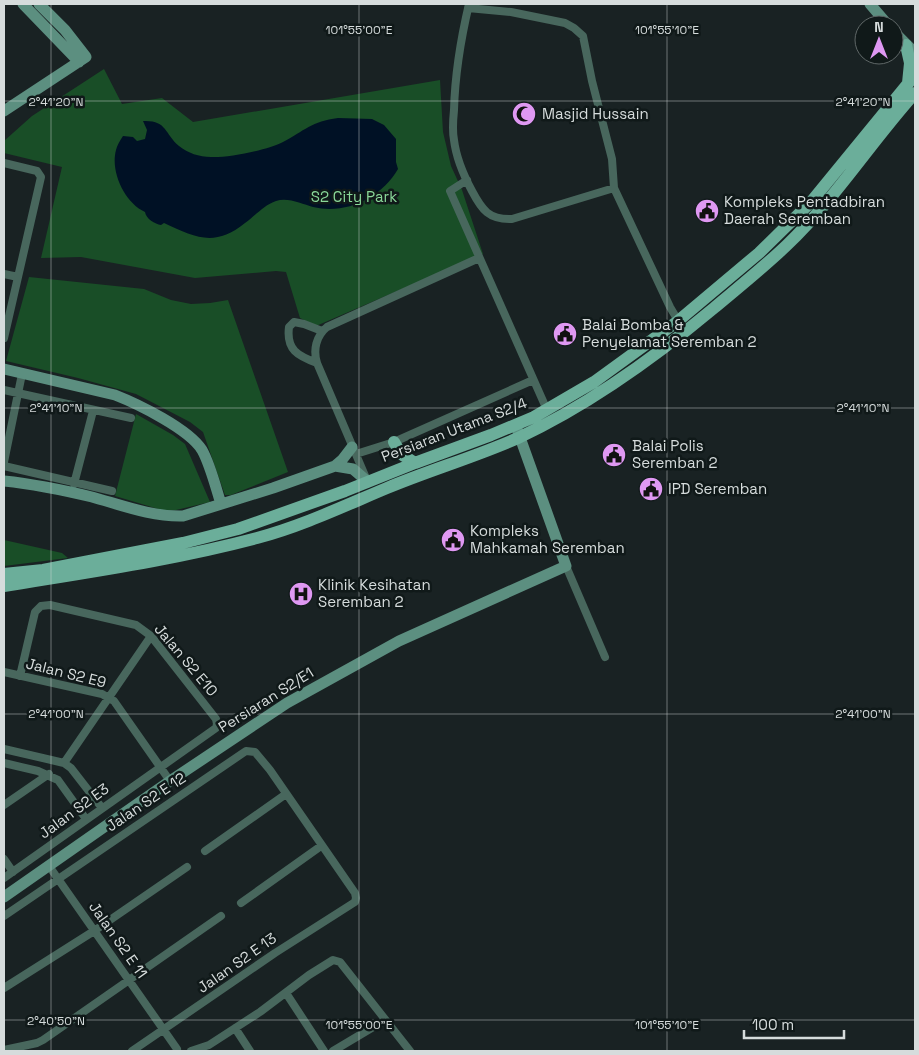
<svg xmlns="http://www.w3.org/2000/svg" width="919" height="1055" font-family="'Space Grotesk',sans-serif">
<rect width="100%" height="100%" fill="#192223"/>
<!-- green -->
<path fill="#194e27" d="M104,69L122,104L162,98L193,122L440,80L443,132L451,166L462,190L483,254L316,326L300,318L286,272L276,271L195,278L81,257L41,258L62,167L4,153V141L32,116Z
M29,277L144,289L171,300L191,304L210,303L228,300L288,472L231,495H225L203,432L190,422L136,394L78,378L6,361Z
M136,414L173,435L185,444L210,502L176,510L165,511L115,496Z
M4,540L62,553L68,558L4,566Z"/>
<!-- water -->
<path fill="#001125" d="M338,118L372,119L384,125L396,139V162L398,169C381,198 346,215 313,207C302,204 288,197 276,201C264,205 255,216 245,223C214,248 195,237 164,223L161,225C155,224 146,219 145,212C125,203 110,172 116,150C117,145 120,141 123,136L133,137L137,141L145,139L147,130L143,121C167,120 164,133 179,146C188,153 199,157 211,157C227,158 268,150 283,142C304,131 312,121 338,118Z"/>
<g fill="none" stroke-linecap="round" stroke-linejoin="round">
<!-- street -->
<path stroke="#48675d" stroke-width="8" d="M469,4C461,38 455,74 454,110C453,120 452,130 454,140C456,157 464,176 472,191C482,210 489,220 512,219L614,188L670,307L680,324
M468,8L511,12L565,23L574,28L583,36L592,81L612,159L614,188
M4,163L37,171L41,177L4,338
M467,180L450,191L547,410
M4,274L18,277
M317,363C298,356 286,350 289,327L294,322L304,324L322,331
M4,390L131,418
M356,454L394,442L533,380
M4,462L22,374
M4,466L112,491
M366,478L317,363C313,350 316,336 327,327L479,258
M74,484L93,411
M566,566L605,657
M4,672L102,694L114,701L170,781
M4,749L64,763L71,768L102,808
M4,763L38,771L58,780L86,819
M64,763L151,636
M4,805L49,774
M205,851L286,794
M4,859L13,872
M49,866L177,1049
M4,878L216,728L217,724L216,719L151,636L136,625L50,605L41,606L35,612L20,676
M241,903L321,846
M4,916L243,753L246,751L255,752L270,770L355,893L356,898L355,902L275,953L132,1051
M4,988L94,931L187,867
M286,993L324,1051
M235,1028L250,1051
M4,1050L37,1043L43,1040L221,916
M191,1051L209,1045L260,1012L309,975L333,960L340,962L410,1051
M333,1051L385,1020"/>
<!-- secondary -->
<path stroke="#5c8f80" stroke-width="11" d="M23,4L79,62
M870,4L888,25
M894,32L915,53
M4,111L86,57L65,30L39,4
M4,369L115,395C138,404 189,429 202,450C210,464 216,488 221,504
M335,466L353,469L368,482
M4,481C33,484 63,490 92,497C121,505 152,517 183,516L273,488L335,466L342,460L352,447
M4,897L170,781L287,703L399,641L566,566L517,429"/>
<!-- primary -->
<path stroke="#6bae9a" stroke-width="12" d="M906,45L910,63L908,83
M394,442L401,454L415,463
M4,574L43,570L183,543L238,529L345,491L415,463L491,435L534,417L594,382L678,321L759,253L811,202L915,75
M4,586C89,572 174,560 257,538C302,526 344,506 387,488C430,470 475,457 518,438C589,405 654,358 714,308C739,287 764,267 787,245C835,199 871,142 915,93"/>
</g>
<!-- ticks -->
<path fill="none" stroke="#d6dcdc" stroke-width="1" stroke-opacity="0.45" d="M51,4V1051M359,4V1051M667,4V1051M4,101H915M4,408H915M4,714H915M4,1020H915"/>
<!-- icons -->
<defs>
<g id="mosque-disc" transform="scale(1.25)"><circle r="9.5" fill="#df98f2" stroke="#101919"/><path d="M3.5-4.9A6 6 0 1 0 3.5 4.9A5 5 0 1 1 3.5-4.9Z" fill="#111"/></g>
<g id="civic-disc" transform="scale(1.25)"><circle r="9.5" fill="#df98f2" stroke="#101919"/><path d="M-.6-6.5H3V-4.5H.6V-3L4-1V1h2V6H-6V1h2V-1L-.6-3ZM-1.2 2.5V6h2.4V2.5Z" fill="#111"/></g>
<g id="hospital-disc" transform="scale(1.25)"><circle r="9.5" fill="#df98f2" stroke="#101919"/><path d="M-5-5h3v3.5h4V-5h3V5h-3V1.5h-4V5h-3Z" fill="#111"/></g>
</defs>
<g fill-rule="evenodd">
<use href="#mosque-disc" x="524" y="114"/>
<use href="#civic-disc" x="707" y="211"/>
<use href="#civic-disc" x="565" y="334"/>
<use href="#civic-disc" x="614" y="455"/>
<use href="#civic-disc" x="651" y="489"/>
<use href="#civic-disc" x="453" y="540"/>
<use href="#hospital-disc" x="301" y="594"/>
</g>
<g text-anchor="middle" stroke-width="5" stroke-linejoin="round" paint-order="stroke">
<!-- poi labels -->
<g font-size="15" fill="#d6dcdc" stroke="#101919" text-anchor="start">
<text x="542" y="119">Masjid Hussain</text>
<text x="724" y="207">Kompleks Pentadbiran<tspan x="724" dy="17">Daerah Seremban</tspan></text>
<text x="582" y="330">Balai Bomba &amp;<tspan x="582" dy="17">Penyelamat Seremban 2</tspan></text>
<text x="632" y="451">Balai Polis<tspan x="632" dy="17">Seremban 2</tspan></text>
<text x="668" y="494">IPD Seremban</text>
<text x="470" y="536">Kompleks<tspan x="470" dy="17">Mahkamah Seremban</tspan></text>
<text x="318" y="590">Klinik Kesihatan<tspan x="318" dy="17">Seremban 2</tspan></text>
</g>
<!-- park labels -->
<g font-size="15" fill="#8ad899" stroke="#101919">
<text x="354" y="202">S2 City Park</text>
</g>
<!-- street labels -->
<g font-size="15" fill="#d6dcdc" stroke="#101919">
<text transform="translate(454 430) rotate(-21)" y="5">Persiaran Utama S2/4</text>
<text transform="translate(186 660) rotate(50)" y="5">Jalan S2 E10</text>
<text transform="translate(66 673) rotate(14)" y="5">Jalan S2 E9</text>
<text transform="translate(266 700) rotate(-32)" y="5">Persiaran S2/E1</text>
<text transform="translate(146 802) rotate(-34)" y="5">Jalan S2 E 12</text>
<text transform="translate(74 811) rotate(-36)" y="5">Jalan S2 E3</text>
<text transform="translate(118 940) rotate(55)" y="5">Jalan S2 E 11</text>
<text transform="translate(237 963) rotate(-35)" y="5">Jalan S2 E 13</text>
</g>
</g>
<g font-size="12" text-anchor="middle" fill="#d6dcdc" stroke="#101919" stroke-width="5" stroke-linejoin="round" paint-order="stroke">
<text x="359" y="34">101°55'00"E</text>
<text x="667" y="34">101°55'10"E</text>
<text x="56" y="106">2°41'20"N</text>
<text x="863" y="106">2°41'20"N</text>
<text x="56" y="412">2°41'10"N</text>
<text x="863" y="412">2°41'10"N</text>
<text x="56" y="718">2°41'00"N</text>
<text x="863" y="718">2°41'00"N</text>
<text x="56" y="1025">2°40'50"N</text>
<text x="359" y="1029">101°55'00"E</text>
<text x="667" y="1029">101°55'10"E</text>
</g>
<!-- border -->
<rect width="919" height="1055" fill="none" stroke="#d6dcdc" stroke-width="10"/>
<!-- north arrow -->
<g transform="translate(879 40)"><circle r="24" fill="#101919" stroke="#5f6767"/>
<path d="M0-4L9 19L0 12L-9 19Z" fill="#df98f2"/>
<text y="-8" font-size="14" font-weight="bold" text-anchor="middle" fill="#d6dcdc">N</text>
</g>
<!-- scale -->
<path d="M744 1030v8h100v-8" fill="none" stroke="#d6dcdc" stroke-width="2.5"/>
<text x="752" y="1030" font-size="15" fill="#d6dcdc" stroke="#101919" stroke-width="4" paint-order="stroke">100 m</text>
</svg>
